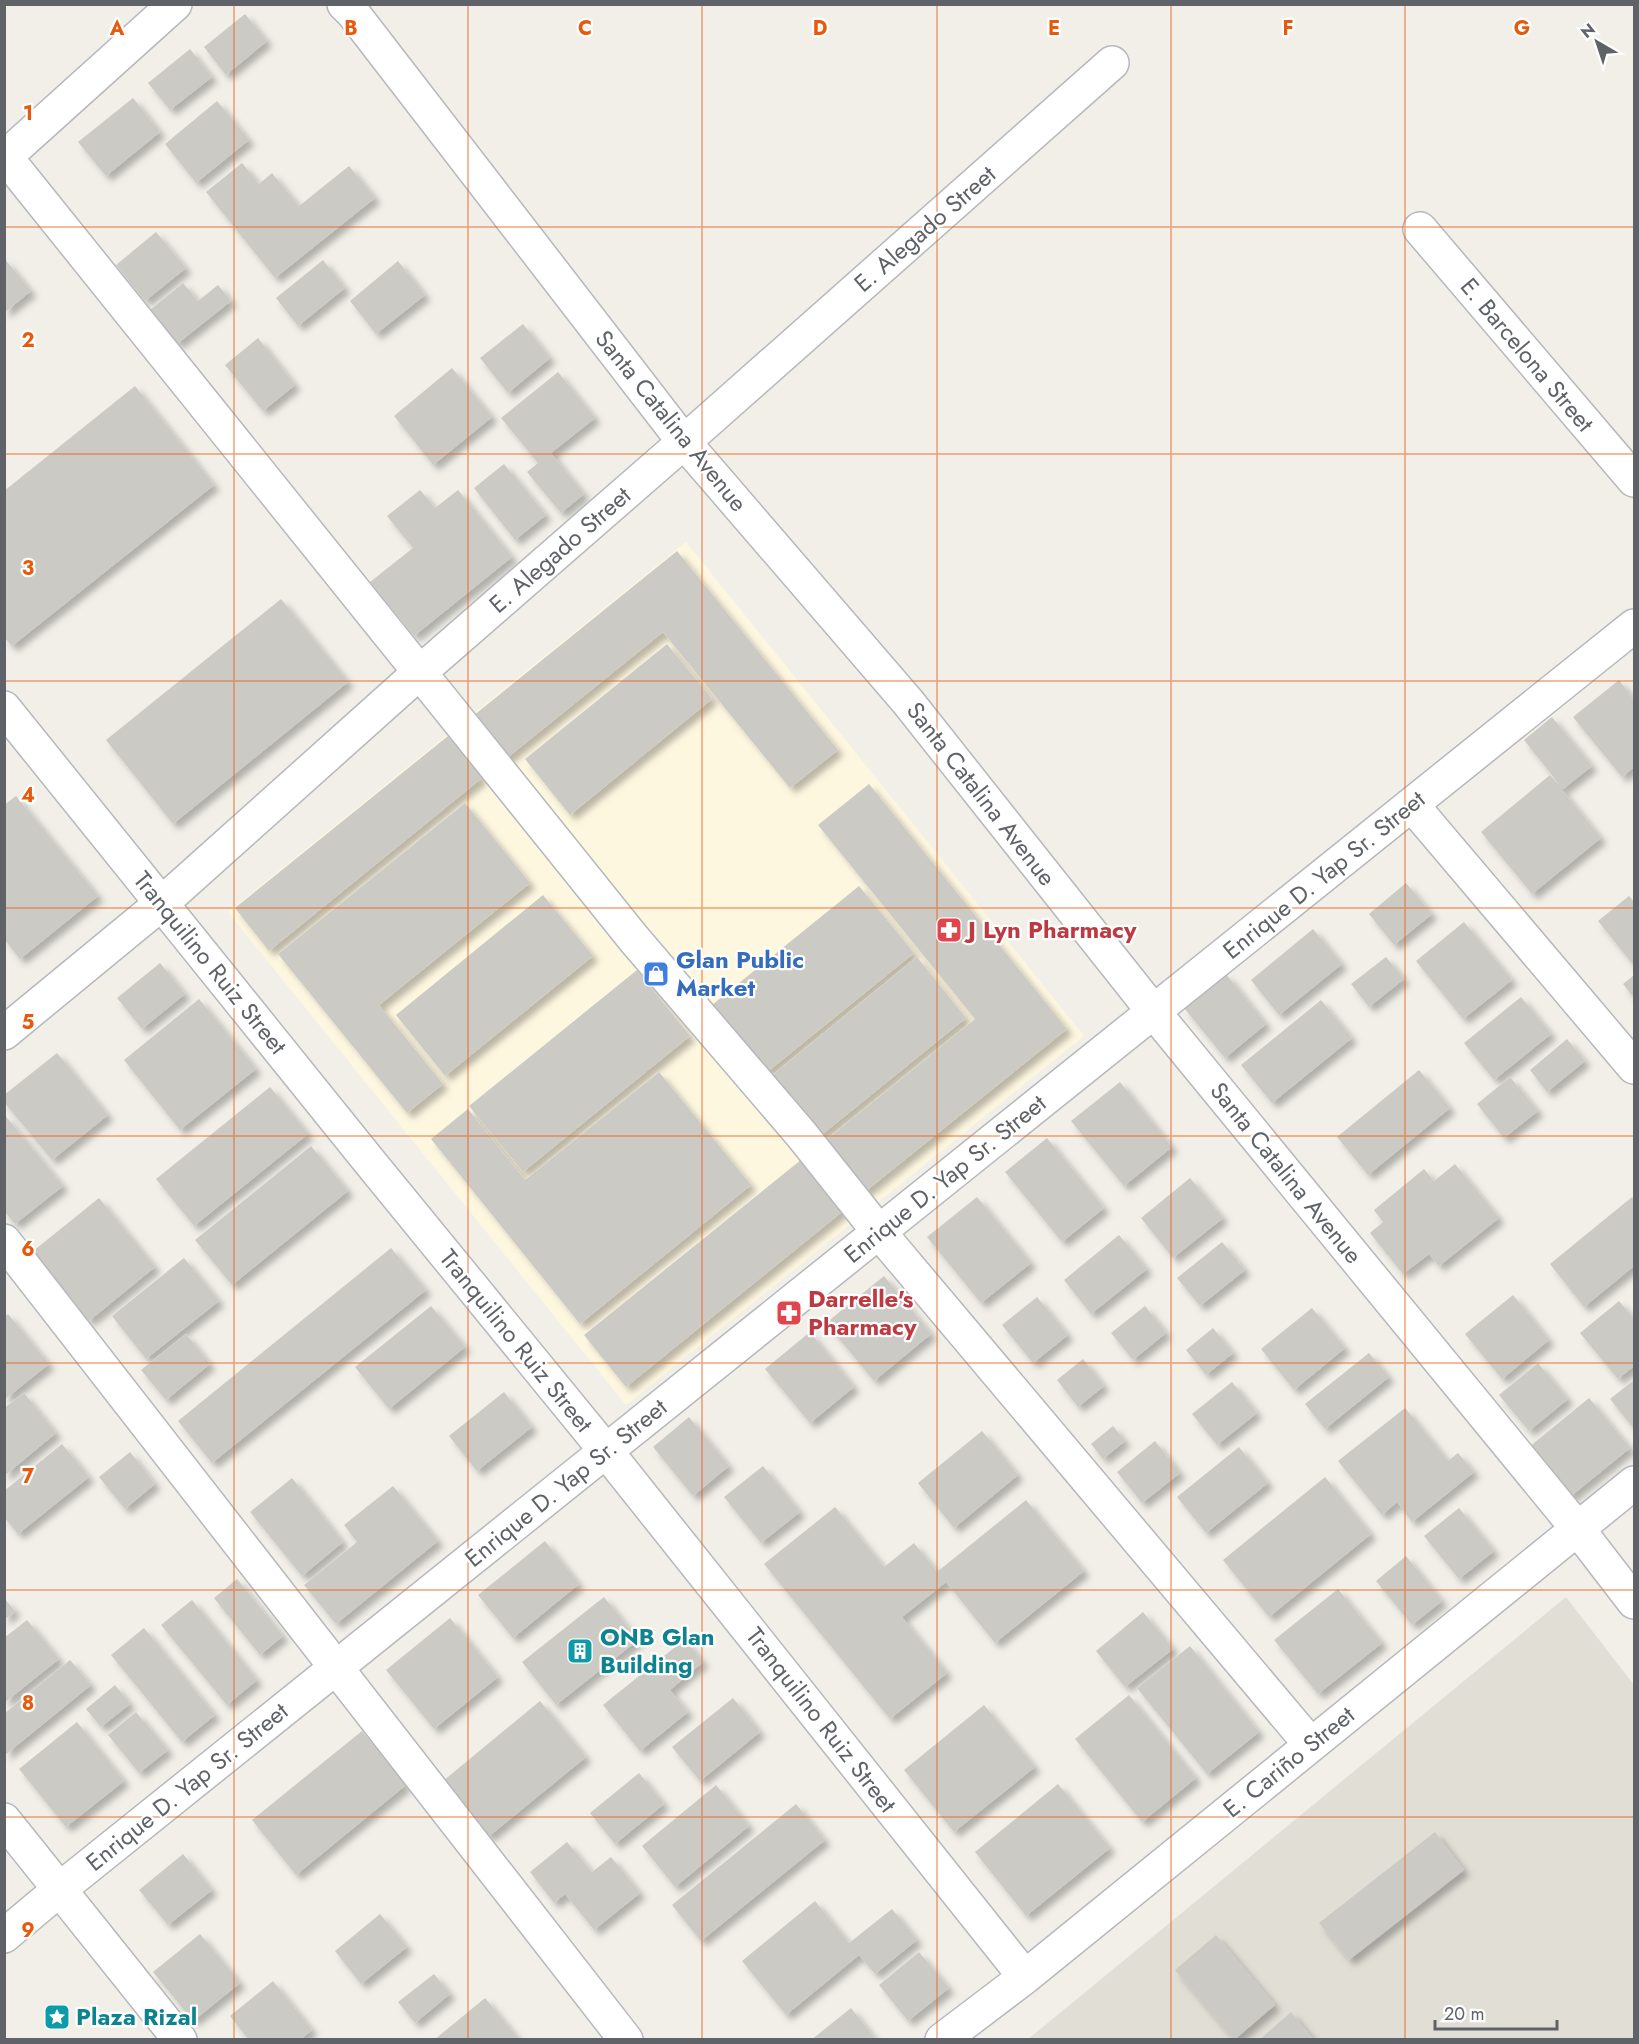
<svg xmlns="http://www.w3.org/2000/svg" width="1639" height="2044" font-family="Jost,sans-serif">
<defs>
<filter id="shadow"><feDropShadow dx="5.5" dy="5.5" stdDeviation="3" flood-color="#0004"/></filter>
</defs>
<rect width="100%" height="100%" fill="#f1efe8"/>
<!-- commercial -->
<path fill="#fef7e0" d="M686,542L1084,1036L626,1405L228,912Z"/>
<!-- education -->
<path fill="#e1ded6" d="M1566,1597L1634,1685V2039L1027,2040Z"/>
<!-- building -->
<path fill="#cccac5" filter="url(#shadow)" d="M245,14L267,41L226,75L204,47Z
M190,49L212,77L170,110L148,83Z
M133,98L160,132L106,176L78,142Z
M217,101L249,140L196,183L165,144Z
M242,163L259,184L272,173L299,206L349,166L375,198L275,278L206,192Z
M156,232L186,268L145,301L116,265Z
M4,258L31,291L4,313Z
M323,260L345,288L298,326L276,298Z
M398,261L425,295L376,334L350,301Z
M183,283L198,301L218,285L231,301L177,344L150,310Z
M523,324L550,358L508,393L480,358Z
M258,338L295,385L263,411L225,365Z
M452,368L492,417L433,465L394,416Z
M558,372L595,418L551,453L584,494L561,513L527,472L538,463L501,418Z
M135,386L214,485L12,646L4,637V491Z
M504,464L546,515L515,540L474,488Z
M420,490L435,508L458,490L512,557L414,636L370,582L413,548L387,516Z
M677,551L838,750L790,788L663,632L502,762L468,720Z
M281,599L348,682L173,824L106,740Z
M667,644L712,699L570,815L525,759Z
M1619,680L1634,700V767L1622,777L1573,717Z
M1552,717L1592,766L1563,789L1524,740Z
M448,736L482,778L269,951L235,908Z
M1550,775L1601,838L1532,894L1481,832Z
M869,784L1067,1029L861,1195L820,1145L975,1019L818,825Z
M16,796L98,896L20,959L4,939V805Z
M465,803L530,883L379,1005L443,1084L407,1113L278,954Z
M1406,883L1432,914L1394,945L1369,914Z
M859,886L914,953L766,1073L712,1005Z
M543,895L593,956L445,1076L396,1015Z
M1629,896L1634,902V966L1598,921Z
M1464,922L1512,980L1463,1019L1416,961Z
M1313,929L1342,964L1279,1015L1251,980Z
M917,957L966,1018L819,1137L770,1077Z
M1386,957L1404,979L1369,1007L1351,984Z
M160,963L185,994L142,1029L117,998Z
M637,970L690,1036L523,1172L469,1106Z
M1226,974L1266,1024L1225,1058L1184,1008Z
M1634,975V998L1623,984Z
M1521,997L1551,1034L1494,1080L1464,1043Z
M199,999L256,1069L180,1130L124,1060Z
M1321,1000L1352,1038L1272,1103L1241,1065Z
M1567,1039L1585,1061L1547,1092L1530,1070Z
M57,1053L108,1115L52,1160L4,1102V1095Z
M1419,1070L1450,1108L1368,1175L1337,1137Z
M659,1072L751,1185L580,1324L431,1139L468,1109L525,1180Z
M1510,1077L1538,1111L1504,1138L1477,1104Z
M1120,1082L1172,1147L1124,1186L1071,1121Z
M270,1087L308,1134L194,1226L156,1179Z
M4,1114L63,1186L15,1224L4,1211Z
M1047,1138L1104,1208L1062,1242L1005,1172Z
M311,1146L348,1191L232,1285L195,1240Z
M807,1155L848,1207L626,1387L584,1335Z
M1455,1164L1499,1218L1439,1266L1429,1254L1403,1274L1370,1233L1383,1222L1374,1210L1424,1169L1434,1181Z
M1190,1178L1223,1218L1173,1258L1141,1218Z
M977,1197L1031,1263L981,1303L927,1237Z
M1632,1197L1634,1200V1266L1584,1307L1550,1264Z
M99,1198L155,1267L89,1321L32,1252Z
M1119,1235L1147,1269L1091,1314L1064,1280Z
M1222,1242L1245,1270L1200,1306L1177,1278Z
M391,1248L426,1290L212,1463L178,1421Z
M184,1258L219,1301L146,1359L112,1316Z
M884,1276L931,1334L874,1381L826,1323Z
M1513,1295L1549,1340L1502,1379L1465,1334Z
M1037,1297L1068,1335L1033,1363L1002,1325Z
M1619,1301L1634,1319V1366L1618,1379L1580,1333Z
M431,1306L465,1347L389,1409L355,1367Z
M1145,1306L1166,1333L1133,1360L1111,1333Z
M1312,1308L1345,1348L1294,1390L1261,1349Z
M8,1314L49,1364L4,1400V1317Z
M1213,1328L1233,1353L1206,1375L1186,1350Z
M810,1332L854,1387L810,1423L765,1369Z
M186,1334L210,1364L166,1400L141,1370Z
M1369,1353L1389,1377L1325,1429L1305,1404Z
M1083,1359L1104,1386L1078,1407L1057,1380Z
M1538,1363L1568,1399L1529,1431L1499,1395Z
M1634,1380V1429L1610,1399Z
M1232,1382L1257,1413L1217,1445L1192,1414Z
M504,1392L532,1427L477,1471L449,1436Z
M24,1393L56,1433L4,1476V1408Z
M1589,1398L1630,1448L1570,1497L1529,1447Z
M1405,1408L1448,1461L1458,1453L1474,1472L1412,1522L1397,1502L1382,1515L1338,1461Z
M689,1417L729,1466L693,1496L653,1447Z
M1113,1426L1125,1441L1103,1459L1091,1444Z
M982,1431L1018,1475L954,1528L918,1483Z
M1155,1441L1180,1473L1142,1503L1117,1472Z
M62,1444L89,1477L18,1534L4,1517V1491Z
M1239,1447L1268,1483L1206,1533L1177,1497Z
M130,1452L155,1484L125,1509L99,1477Z
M763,1466L800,1512L761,1543L724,1497Z
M1325,1477L1371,1534L1269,1617L1223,1560Z
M292,1478L343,1542L302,1576L250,1512Z
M393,1486L438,1541L336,1624L304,1585L357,1542L344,1525Z
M1026,1500L1084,1571L995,1643L946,1582L902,1617L947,1673L890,1719L764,1564L835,1507L884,1567L914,1543L937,1572Z
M1459,1508L1494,1551L1459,1579L1424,1536Z
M545,1541L579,1584L513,1638L478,1595Z
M1406,1556L1442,1601L1412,1625L1376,1581Z
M237,1579L283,1636L260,1655L214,1598Z
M1338,1589L1382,1643L1318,1694L1274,1640Z
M604,1597L638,1640L556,1705L522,1662Z
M4,1598L15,1611L4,1620Z
M192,1600L257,1680L227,1705L161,1625Z
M1143,1612L1173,1649L1125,1687L1096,1651Z
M450,1618L498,1677L434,1729L386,1670Z
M27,1620L59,1659L4,1703V1638Z
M144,1628L215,1715L182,1742L111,1655Z
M685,1639L703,1662L670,1690L688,1712L640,1751L603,1705Z
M1190,1646L1259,1732L1207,1774L1137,1688Z
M70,1660L91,1685L5,1755V1713Z
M115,1685L130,1704L101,1727L86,1709Z
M1129,1695L1196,1778L1142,1822L1075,1739Z
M733,1698L760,1732L700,1781L672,1747Z
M540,1701L586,1757L488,1837L443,1781Z
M984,1705L1035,1767L954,1832L904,1770Z
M136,1712L168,1750L139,1773L108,1735Z
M77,1722L124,1781L66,1827L19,1769Z
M362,1731L406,1785L296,1875L252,1820Z
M639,1773L664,1804L615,1844L590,1813Z
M1058,1784L1110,1848L1026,1916L975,1852Z
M716,1785L749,1826L675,1887L642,1846Z
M796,1804L825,1840L701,1941L672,1905Z
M1435,1832L1464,1870L1349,1960L1319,1923Z
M567,1842L592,1872L611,1857L640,1893L594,1930L565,1894L554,1903L530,1872Z
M183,1854L212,1890L168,1925L139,1890Z
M815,1901L849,1943L892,1909L917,1940L875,1974L859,1955L786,2015L742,1961Z
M380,1914L407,1947L361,1984L335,1951Z
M200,1934L240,1983L193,2021L153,1972Z
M1216,1935L1275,2005L1234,2040L1175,1970Z
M919,1952L949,1988L908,2021L879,1985Z
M434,1974L450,1994L415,2023L398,2002Z
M273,1981L312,2030L300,2040H249L230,2016Z
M485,1998L517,2037L514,2040H434Z
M851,2008L876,2040H811Z
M1291,2012L1314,2040H1259Z"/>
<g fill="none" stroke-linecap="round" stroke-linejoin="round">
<!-- minor casing -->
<g stroke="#b5b8bc" stroke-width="36">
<path id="minor" d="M344,4L353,13L684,442L908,702L1153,1011L1577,1528L1634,1602
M4,155L634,939L801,1134L879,1232L1311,1745
M4,158L175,4
M1420,229L1634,480
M4,708L369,1161L606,1451L1025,1977
M1412,805L1634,1067
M4,1033L162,903L420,672L684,442L1112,63
M4,1241L626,2040
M4,1820L180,2040
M4,1936L60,1889L1634,626
M942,2040L1025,1977L1634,1483"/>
</g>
<!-- minor -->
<use href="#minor" stroke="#fff" stroke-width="33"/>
</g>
<!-- grid -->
<path fill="none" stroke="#e8590c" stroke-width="1.5" stroke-opacity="0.55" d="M234,4V2040M468,4V2040M702,4V2040M937,4V2040M1171,4V2040M1405,4V2040M4,227H1634M4,454H1634M4,681H1634M4,908H1634M4,1136H1634M4,1363H1634M4,1590H1634M4,1817H1634"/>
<!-- icons -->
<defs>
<g id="pharmacy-square" transform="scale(1.35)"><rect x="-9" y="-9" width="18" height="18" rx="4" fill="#e0444e" stroke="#fff"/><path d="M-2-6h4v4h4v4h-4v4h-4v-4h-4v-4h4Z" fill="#fff"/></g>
<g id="shop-square" transform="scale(1.35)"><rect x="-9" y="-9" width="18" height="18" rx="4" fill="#3f7fe0" stroke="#fff"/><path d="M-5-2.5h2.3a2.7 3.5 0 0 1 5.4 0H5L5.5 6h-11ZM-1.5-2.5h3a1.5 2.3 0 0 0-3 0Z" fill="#fff"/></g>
<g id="building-square" transform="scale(1.35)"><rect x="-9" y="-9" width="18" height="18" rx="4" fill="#0f9aa8" stroke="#fff"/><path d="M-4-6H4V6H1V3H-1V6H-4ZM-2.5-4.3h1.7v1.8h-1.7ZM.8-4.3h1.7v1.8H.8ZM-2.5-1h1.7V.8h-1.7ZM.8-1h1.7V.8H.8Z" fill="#fff"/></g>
<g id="sight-square" transform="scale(1.35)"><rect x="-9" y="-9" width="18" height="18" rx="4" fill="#0f9aa8" stroke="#fff"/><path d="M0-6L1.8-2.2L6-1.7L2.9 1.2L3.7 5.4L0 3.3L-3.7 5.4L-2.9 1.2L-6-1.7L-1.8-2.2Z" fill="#fff"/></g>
</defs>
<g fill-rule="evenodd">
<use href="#pharmacy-square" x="949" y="930"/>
<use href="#shop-square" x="656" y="974"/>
<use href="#pharmacy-square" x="789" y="1313"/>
<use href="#building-square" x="580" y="1651"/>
<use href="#sight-square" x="57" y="2017"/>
</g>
<g text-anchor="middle" stroke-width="4.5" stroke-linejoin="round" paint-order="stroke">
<!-- street labels -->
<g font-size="24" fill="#5f6368" stroke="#fff">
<text transform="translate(925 229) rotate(-41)" y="8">E. Alegado Street</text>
<text transform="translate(1527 355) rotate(50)" y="8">E. Barcelona Street</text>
<text transform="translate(671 421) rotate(51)" y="8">Santa Catalina Avenue</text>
<text transform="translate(560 550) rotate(-41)" y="8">E. Alegado Street</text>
<text transform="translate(981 794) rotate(52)" y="8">Santa Catalina Avenue</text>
<text transform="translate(1324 875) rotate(-39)" y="8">Enrique D. Yap Sr. Street</text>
<text transform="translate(210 963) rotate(51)" y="8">Tranquilino Ruiz Street</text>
<text transform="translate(1286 1173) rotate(51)" y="8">Santa Catalina Avenue</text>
<text transform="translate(945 1179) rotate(-39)" y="8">Enrique D. Yap Sr. Street</text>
<text transform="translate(516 1341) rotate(51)" y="8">Tranquilino Ruiz Street</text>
<text transform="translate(566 1483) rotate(-39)" y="8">Enrique D. Yap Sr. Street</text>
<text transform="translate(821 1720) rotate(52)" y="8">Tranquilino Ruiz Street</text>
<text transform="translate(1289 1762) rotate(-39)" y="8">E. Cariño Street</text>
<text transform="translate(187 1787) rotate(-39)" y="8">Enrique D. Yap Sr. Street</text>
</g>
<!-- health labels -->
<g font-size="24" font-weight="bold" fill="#be3a42" stroke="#fff" text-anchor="start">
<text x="968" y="938">J Lyn Pharmacy</text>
<text x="808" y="1307">Darrelle's<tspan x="808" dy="28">Pharmacy</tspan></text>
</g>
<!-- shop labels -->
<g font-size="24" font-weight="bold" fill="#366cbe" stroke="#fff" text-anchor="start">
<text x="676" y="968">Glan Public<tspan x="676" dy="28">Market</tspan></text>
</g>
<!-- culture labels -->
<g font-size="24" font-weight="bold" fill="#0d838f" stroke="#fff" text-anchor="start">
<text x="600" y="1645">ONB Glan<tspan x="600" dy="28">Building</tspan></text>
<text x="76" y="2025">Plaza Rizal</text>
</g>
</g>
<g font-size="20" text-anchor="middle" font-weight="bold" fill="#e8590c" stroke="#fff" stroke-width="4.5" stroke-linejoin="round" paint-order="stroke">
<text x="117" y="35">A</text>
<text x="351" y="35">B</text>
<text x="585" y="35">C</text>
<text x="820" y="35">D</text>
<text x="1054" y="35">E</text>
<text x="1288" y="35">F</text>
<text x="1522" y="35">G</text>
<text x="28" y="120">1</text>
<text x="28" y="347">2</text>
<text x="28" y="575">3</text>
<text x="28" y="802">4</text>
<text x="28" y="1029">5</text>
<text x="28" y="1256">6</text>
<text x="28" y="1483">7</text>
<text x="28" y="1710">8</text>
<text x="28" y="1937">9</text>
</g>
<!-- border -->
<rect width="1639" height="2044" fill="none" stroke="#5f6368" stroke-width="12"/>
<!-- north arrow -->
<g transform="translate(1597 42) rotate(321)" stroke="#ffffff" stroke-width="4.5" paint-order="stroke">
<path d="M0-4.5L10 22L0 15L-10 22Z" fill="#5f6368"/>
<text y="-9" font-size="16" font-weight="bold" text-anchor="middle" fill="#5f6368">N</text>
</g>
<!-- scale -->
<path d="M1435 2020v9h122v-9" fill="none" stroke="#5f6368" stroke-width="3"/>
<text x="1444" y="2020" font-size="18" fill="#5f6368" stroke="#ffffff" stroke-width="4.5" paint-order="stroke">20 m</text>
</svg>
